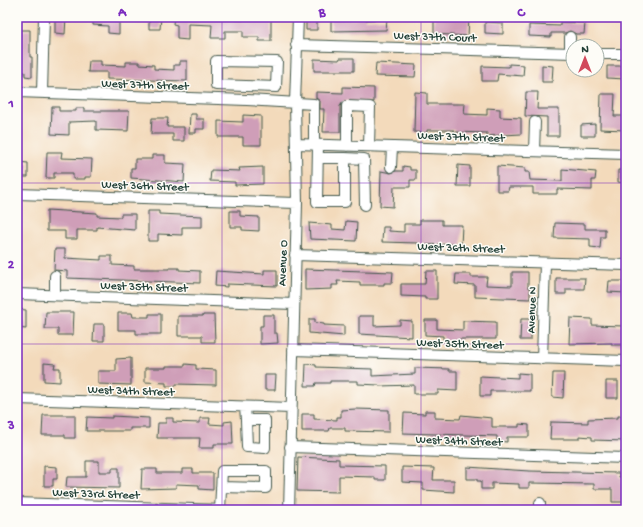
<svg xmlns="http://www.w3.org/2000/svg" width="643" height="527" font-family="'Gochi Hand',sans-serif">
<rect width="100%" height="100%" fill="#fdfcf7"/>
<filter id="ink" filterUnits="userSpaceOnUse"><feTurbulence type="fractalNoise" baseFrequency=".025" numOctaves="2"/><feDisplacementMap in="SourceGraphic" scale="8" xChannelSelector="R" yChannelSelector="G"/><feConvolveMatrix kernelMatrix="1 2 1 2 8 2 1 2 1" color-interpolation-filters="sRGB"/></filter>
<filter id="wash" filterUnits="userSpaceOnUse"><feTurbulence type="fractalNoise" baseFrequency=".012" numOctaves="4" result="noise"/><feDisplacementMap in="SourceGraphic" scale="16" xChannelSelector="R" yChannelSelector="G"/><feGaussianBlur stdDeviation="0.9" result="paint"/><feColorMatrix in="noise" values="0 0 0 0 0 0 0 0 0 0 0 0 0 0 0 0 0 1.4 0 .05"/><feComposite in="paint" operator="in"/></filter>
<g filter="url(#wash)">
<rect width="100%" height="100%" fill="#f3dabb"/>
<g id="blocks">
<!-- building -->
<path fill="#cf9eb8" d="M55,17H66L65,34L55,33Z
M93,17H119V34L108,33V26L93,25Z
M149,17H161L160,29H149Z
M174,17H225V19L243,20V17H271V41H259V37H243V31H225V38H211L212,25L188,24V40L177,39V25L173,24Z
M306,17H317V30H306Z
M331,17H345V19H358V17H365V20L387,19L386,30L331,31Z
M434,17H469L468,36L434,34Z
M485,22L503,23V34L485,33Z
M560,22L585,23L584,34H576L570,31L565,33H551V37L529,36V25L560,26Z
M20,30H30V57H32V77L25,76V72H19Z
M340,58H354V71H314V59L339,60Z
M89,61H101V65L126,66V62H139V64L154,65V69L174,70V65H180V61H187V81L107,79V72H88Z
M376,63L416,65L415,77L375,76Z
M509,64L524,65L523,76L498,74L497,81H482V66L509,67Z
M542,65L553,66L552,82H542Z
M607,66H626L625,79L607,78Z
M343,87L374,88V102L344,101L340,106V132H323L324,109H320V101L316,98V92L343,93Z
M415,92L427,93V104H465L464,114L487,115V108L500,109V117L521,118V134L487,136V133L454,132V130H427V133L414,132Z
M526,92H538L537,109H559V136H547V117L525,116Z
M601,94H615L614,116H626V130L600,129Z
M52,107H59V111H76V108H84V111H129L128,131L96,130V121L69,122V135L51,134Z
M190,114H196V119H204V129H196V133H189Z
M243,115L261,116V145H243V137H218V121L243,122Z
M152,118H168L167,127H184V141H173V134H151Z
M595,124V136H581V125Z
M47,152H62L61,158L92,159L91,177H85V179H73V173H54V178H46Z
M152,155H165V163L185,164L184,182L131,178V168H135V159H152Z
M18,162L28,163V177H18Z
M458,165L470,166V186H457Z
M403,166L410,167V170H416V180H410V187H394L393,207L380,206L381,171L391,173L396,171H403Z
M497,166L525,168V172H529L530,180L562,181V169L596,172L595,180H592V190L557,189V194H533V187H509L508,191H497Z
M263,167V184L235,185V182L210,181L211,170L240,171L239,168Z
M618,170H626V183L618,182Z
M47,210L97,213V216L121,217V214H135V230L97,227V230H77V239H65V231H47Z
M148,211H159V214L202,216V227H182V235L158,234V241H148Z
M230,211H240V216L259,217V231L242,230V227H230Z
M420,220H442V225H462L461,246H455V244L418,245V243L382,242L383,227H389V231L404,232V224H420Z
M346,221L357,222L356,241L310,239L309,223L332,225V229L345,230Z
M555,223L585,224V229H605V237H601L600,248L590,247V239L554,238Z
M55,249H65V258L101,260V256H112V265L134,266V269H169V268H179V270L200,271V283L67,278V271L54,270Z
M305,269L393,272L392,283H384V285H360V282L337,281L338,285H332V289L305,290Z
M264,270H277V286L227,284V287L215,286L216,271L264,274Z
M426,271H437V299H425V297L401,296V284H425Z
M512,272H528V288H530V299L475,297V285L455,284L456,274H471V277H487L486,285L512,286Z
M556,278H585L584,289H566V294H556Z
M609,281H626V293L608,292Z
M17,309L26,310V329L17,328Z
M46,312H74L73,335H58V329H45Z
M118,313H132L133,317H149V314H161V334H136V330H118Z
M203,315H214L215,342H202V336H178V316H203Z
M263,315H274V333H277L278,343L260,344V326H263Z
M359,316H374V326L400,325V320L412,321V337L359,334Z
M570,318L592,319V325L624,326V345H612V343L569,344Z
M309,319H315V323L324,324V325L344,326V336L309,333Z
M521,319H531V340H520Z
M425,320H437V329L463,330V321L496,322V339H459V342L443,341V336L425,335Z
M94,324H104V341H93Z
M131,358V385L98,384V371H116V359Z
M44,363L55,364L54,368H60V382L44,381Z
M185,364L196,365V369L216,370V385L176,384V386H166V383L145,382V368H166V366H185Z
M306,364L316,365V367L372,369V376L415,374V368L449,369V371H457V391L438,390V394H414V385L379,386V385L358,384V381H330V383H316L315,386H305Z
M518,373L530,374V391H490V396H480V376L518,378Z
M553,373H564L563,398L552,397Z
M265,375H276L275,390H265Z
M606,381H618V398H606Z
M356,409L389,410V432L345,431V428H330L329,431H302V414H314V419L337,420V417H341V410Z
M425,411H435V418L460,419L461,415L492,418V427H519V424L529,425V437H507V442L497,441V436L403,433L404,413L425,414Z
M43,415H75V438H65V435H42Z
M112,416L149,418V428H130V431H86L87,417L112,418Z
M618,416H626V441L592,440V437L579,436V439H550L551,422L588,423V419L618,418Z
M166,418H173V422L200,423V418H210L209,424L224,425V422L232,421L233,444H214V448H199L200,438H157L158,423H166Z
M298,457L339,459V465L385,466V480H375V477L339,476V492L297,491Z
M86,461H99V472H112V468H119V488L66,487L67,477H86Z
M44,466L57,467V479H53V486H44Z
M402,467L434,468L433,480H454V492L423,490V483L402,482Z
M467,467L529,471L619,473V477H625V502H612V489H594V484L529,483V488H519V484L492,483V489H481V481H477V479H467Z
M142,469H157V473H182V469H193V473H213V490L199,489V485L176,484V488L141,489Z"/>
</g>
</g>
<g filter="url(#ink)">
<use href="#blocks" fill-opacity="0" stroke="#3f5548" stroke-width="1"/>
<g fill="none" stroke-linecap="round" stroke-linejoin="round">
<!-- minor casing -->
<g stroke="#3f5548" stroke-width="12">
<path id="minor" d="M296,45L573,53
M570,53V37
M597,54H626
M216,61L277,62L276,87L216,85Z
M17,92L247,100L314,104V145
M42,93L44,17
M296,144L626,154
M318,145L317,202H345V158L364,159L365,205
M347,146V106L370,107L369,146
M534,151L535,122
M318,158H345
M391,167L392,147
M17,194L297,203
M295,255L626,265
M55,276V295
M17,294L294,304
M293,350L626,361
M542,359L545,263
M17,399L291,408
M245,407L246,420H265V448L247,447L246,420
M290,447L626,458
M17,503L223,510
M220,510L222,471H266V488L221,487
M289,510L297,203L295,103L298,17
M540,510V503"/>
</g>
<!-- minor -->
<use href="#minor" stroke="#fff" stroke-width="10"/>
</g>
</g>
<!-- grid -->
<path fill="none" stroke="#7b2cbf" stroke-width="1" stroke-opacity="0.55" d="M222,17V510M421,17V510M17,183H626M17,344H626"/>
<g text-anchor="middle" stroke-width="3" stroke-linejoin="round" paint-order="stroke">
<!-- street labels -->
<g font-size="12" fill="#1f3d34" stroke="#fdfcf7">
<text transform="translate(435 36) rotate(2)" y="4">West 37th Court</text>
<text transform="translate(145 84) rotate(2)" y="4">West 37th Street</text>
<text transform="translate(461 136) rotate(2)" y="4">West 37th Street</text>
<text transform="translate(145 185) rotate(2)" y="4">West 36th Street</text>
<text transform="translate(461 247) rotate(2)" y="4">West 36th Street</text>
<text transform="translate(282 263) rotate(-88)" y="4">Avenue O</text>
<text transform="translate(144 286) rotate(2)" y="4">West 35th Street</text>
<text transform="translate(531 310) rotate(-88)" y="4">Avenue N</text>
<text transform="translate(460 343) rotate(2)" y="4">West 35th Street</text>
<text transform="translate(131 390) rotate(2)" y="4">West 34th Street</text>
<text transform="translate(459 440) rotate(2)" y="4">West 34th Street</text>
<text transform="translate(96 493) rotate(2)" y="4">West 33rd Street</text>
</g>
</g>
<!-- margin -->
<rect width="643" height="527" fill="none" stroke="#fdfcf7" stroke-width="44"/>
<!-- north arrow -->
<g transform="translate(585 58)"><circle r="19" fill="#fdfcf7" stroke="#a4b0a9"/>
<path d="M0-3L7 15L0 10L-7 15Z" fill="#d1495b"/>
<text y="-6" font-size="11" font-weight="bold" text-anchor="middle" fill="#1f3d34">N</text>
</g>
<rect x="22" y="22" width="599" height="483" fill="none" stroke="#7b2cbf" stroke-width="1.5"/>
<g font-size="13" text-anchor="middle" font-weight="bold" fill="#7b2cbf">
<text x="122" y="16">A</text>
<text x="322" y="16">B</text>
<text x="521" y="16">C</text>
<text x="11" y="107">1</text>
<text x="11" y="268">2</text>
<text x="11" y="429">3</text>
</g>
</svg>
